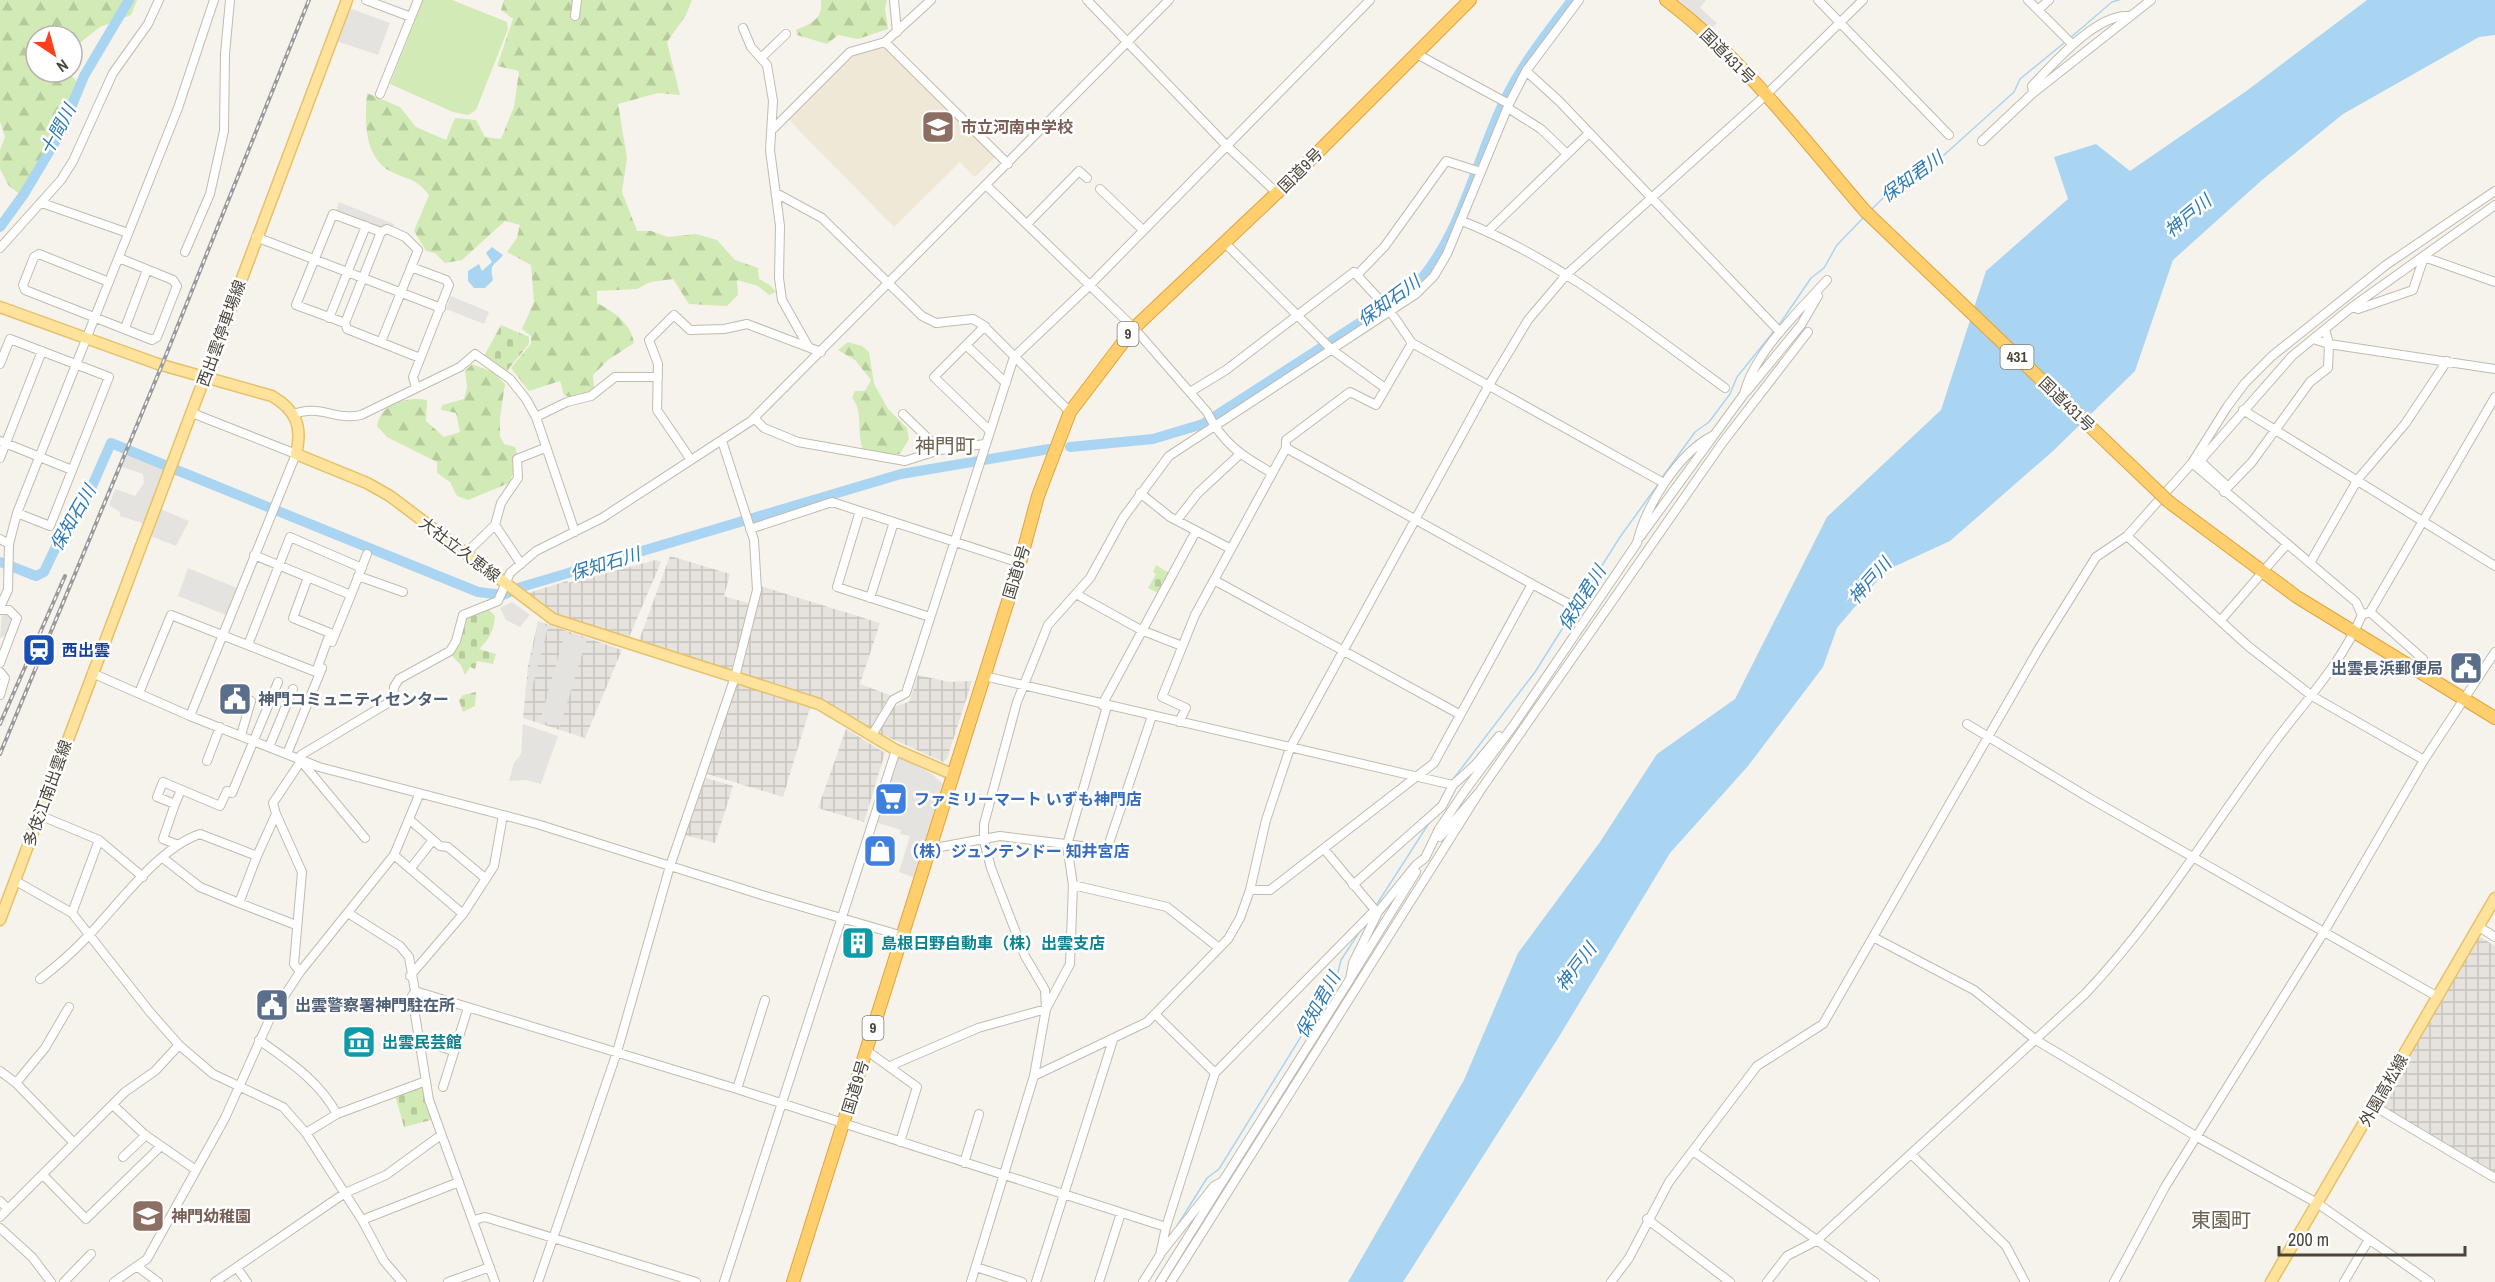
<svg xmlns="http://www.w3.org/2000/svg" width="2495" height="1282" font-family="'Archivo Narrow','Noto Sans JP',sans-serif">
<defs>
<pattern id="industrial-grid" width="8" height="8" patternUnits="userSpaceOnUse" patternTransform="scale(1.5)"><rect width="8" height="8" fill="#e6e2dd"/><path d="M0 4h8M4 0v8" fill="none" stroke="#c7c3be"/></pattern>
<pattern id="forest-firs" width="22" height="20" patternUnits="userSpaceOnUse" patternTransform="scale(1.5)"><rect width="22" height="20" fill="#d2eab5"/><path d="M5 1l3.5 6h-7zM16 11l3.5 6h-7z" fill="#b6ca9c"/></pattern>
<pattern id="cemetery-stones" width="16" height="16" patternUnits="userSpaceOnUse" patternTransform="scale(1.5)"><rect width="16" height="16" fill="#d2eab5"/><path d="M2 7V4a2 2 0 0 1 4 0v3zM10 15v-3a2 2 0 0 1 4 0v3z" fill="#b6ca9c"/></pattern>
</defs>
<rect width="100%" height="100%" fill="#f6f3ec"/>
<!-- industrial -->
<path fill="url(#industrial-grid)" d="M670,556L730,574L724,596L751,604L731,671L638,643Z
M656,560L661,562L627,642L547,611L525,594L567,581L568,583Z
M760,586L880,623L860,684L892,696L886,701L871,729L834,706L740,675L739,670Z
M538,621L622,650L585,738L523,718L528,666Z
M918,675L949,682L972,681L947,759L943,762L877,732L890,708L909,702Z
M738,683L810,708L783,797L704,773Z
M846,729L885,753L864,822L818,808Z
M703,777L733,786L715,843L685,835Z
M2474,937H2480L2495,946V1176L2380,1107L2379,1103Z"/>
<!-- education -->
<path fill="#efe8d6" d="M885,46L995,157L975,177L960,162L894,227L787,118L851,54Z"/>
<!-- green -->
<path fill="#d2eab5" d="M423,0H452L507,22L508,29L476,110L468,115L453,112L390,84Z"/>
<!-- forest -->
<path fill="url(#forest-firs)" d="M0,0H137L131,15L100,27L72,49V36H36V72H69L83,90L63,136L30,192L18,193L9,186L0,169V150L5,137L0,121Z
M504,0H692L686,15L667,42L680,95L658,93L618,104L627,158L622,192L637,231H651L668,237L696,234L717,240L735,260L758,268L759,279L770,285L776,292L769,295L758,286L737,280L738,295L727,306L689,304L673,279L650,282L637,289L597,291V303C614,312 631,323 634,343L608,360L593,375L594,387C585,397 577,401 564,395L560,381L529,391L511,368L531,344V336L522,329L534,302L531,265L507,252L517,238L520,225L505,221L462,260L445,263L435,253L426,251L414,231L429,195C414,176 408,181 390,171C363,156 365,119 367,93L400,107L416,127L446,140L455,118L476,120L485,137L501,139L514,107L519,71L497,66L513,19L501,10Z
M821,0H887L885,8L888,29L858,39L838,35L827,44L797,35L796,30C812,23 823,19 821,0Z
M848,342L862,346L869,352L874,384L888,409L907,428L909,439L900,454H880L863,449C856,433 864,411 852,398L855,391H865L871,380L855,360L838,350Z
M472,364L493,372L505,384L500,418V436L504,444L515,447L518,456L512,460L514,471L509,483L468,500L457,496L450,482L437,473V462L387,437L377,426C380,404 407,396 427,400L426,421L444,437L460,432L456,413L441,410L442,405L464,399L467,387L465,371Z"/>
<!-- cemetery -->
<path fill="url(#cemetery-stones)" d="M501,325L529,337V344L506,372L484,356Z
M1156,565L1169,573L1158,593L1148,588L1156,574L1153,572Z
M487,608L495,616C494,630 489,640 479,649L496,654L493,664L477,661L475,669L470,667L465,675L461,665L451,655L465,617Z
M476,692L475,706L463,712L459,700L463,695Z
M424,1085L431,1120L404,1127L395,1095Z"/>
<!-- parking -->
<path fill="#e5e3e0" d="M1679,0H1706L1700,8L1717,23L1710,30Z
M349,8L390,23L378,55L336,41Z
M339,202L394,224L393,229L385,225L380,227L336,211Z
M451,296L489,312L484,324L446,309Z
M128,452L166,468L145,524L120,516V512L109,505L115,489L135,496L144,483L143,474L122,467Z
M158,508L189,521L176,546L148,535Z
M188,568L237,588L226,615L178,596Z
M512,602L530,615L520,627L506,620L500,608Z
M2,613L11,615L13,619L8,634L0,638Z
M538,621L548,627L530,696H525Z
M565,633L587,639L560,726L540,721Z
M523,724L558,736L541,784L526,780L509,781L514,763L521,754Z
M897,755L932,774L943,784L915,878L899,872L910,836L900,834L901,830L875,822L879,808L897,814L904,790L888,784Z"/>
<!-- water -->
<path fill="#a9d4f2" d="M2367,0H2495V35L2479,37L2343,114L2262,180L2173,260L2135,371L2053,451L1950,541L1852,586L1823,667L1748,766L1670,853L1557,1040L1403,1282H1348L1464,1080L1518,953L1600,842L1657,754L1735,699L1827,517L1941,410L1986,271L2068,199L2054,157L2096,144L2130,171L2245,92Z
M492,247L503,255C494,267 489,262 493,280L485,288H474L468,281V271L479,264L482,271L492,262L486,253Z"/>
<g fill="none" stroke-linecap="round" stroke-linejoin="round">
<!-- stream -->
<path stroke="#a9d4f2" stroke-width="1.5" d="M2070,38L2112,2L2119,0
M1872,209L1885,196L1934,164L2014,92L2020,79L2064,43
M1779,325L1811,278L1824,268L1837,245L1864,217
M1661,479L1695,432L1709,422L1730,394L1737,377L1774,331
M1451,782L1535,672L1620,537L1659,483
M1377,904L1429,823
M1177,1226L1207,1178L1219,1169L1336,980L1341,960L1360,931"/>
<!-- river -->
<path stroke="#a9d4f2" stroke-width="10" d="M0,227L24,194L61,132L84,76L129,0
M1070,447L1153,439L1203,424L1412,289C1459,242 1474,167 1501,108C1519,68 1546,34 1572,0
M174,469L478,592L503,595L518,588L901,474L1049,449
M0,562L36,576L44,572L70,517L82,509L111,443L167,466
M1832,626L1884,565"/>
<!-- minor casing -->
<g stroke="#c2bbae" stroke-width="10">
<path id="minor" d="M366,0L411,17
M894,0L897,32
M1087,0L1226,145L1277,193
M1818,0L1949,135
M2028,0L2072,44
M2038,10L2049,0
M575,16L577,0
M743,28L751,47L767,65L773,101L770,150L780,226L779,278L782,300L808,346
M885,42L1008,164
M1415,53L1509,104
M761,58L786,34
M1526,71L1559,101L1780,332
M2033,93L2032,86C2053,64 2096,14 2128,16
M380,94L418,0
M1508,108L1541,129L1566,153
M773,129L850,52L885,42L931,0
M1982,141L2033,93L2151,0
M987,186L1134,328L1207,412C1223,444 1242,456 1272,473
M1100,189L1143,230
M776,193L822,218L922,316L936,323L973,319L983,325L1070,412
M42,203L128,233
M1462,221C1559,259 1641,327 1725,388
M1027,224L1079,171L1087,178
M1488,231L1589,133
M256,237L441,308
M1225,243L1331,349L1385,388
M0,248L61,180L73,161L113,73L148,24L159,0
M185,252L210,194L224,131L225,54L230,0
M411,267L446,280L449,285L413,377L416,387
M1357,275L1385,246L1446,161L1481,172
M109,282L39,254L34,257L23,285L25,290L152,340L157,337L177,286L173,280L119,258
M2352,307L2358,309L2413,290L2424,257L2495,282
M329,318L366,226
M345,323L381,232
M985,326L934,377L989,430
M125,328L147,270
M2313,339L2329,344L2495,369
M381,342L418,250L405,237L387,229L381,232L333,214L296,305L345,323L347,329L420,358
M966,345L1006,383
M0,364L10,339L109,377L50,526L17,513
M1747,391L1801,325L1818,296
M1190,392L1226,370L1354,272L1390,311L1412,343L1664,483
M2243,410L2495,566
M294,414C319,404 337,421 361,415L460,367L475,354L510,379L526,399L536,417L575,532
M903,414L940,450
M536,417L567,402L591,396L615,377H658
M754,418L764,428L798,442L905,461L940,450L985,444
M0,441L72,470
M1286,448V440L1350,392L1376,405L1412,343
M0,458L42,351
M691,460L657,410L658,364L649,340L674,315L690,330L724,329L747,324L821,352
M2228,487L2252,462L2310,382L2328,368L2329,344L2325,329
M2224,492L2228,487L2200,461L2292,356L2352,307L2495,205
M1140,493L1170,517L1231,549
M860,511L837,587L930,617
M1177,520L1198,493L1239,455
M750,529L832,502L1020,563
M2127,536L2248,646L2312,696L2424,760
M1640,537L1744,394C1754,353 1799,311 1827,280
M0,539L9,544
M465,554L495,525
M254,555L351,595L367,554
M2310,563L2358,479L2405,424L2447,361
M521,564L495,525L501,503L518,478L517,459L545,448
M358,576L403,592
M1214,580L1459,714
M1532,584L1573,606
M1076,594L1141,630L1182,646
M870,598L894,522
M0,607L8,590L9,544L17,513L178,108L214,0
M0,610H9L17,618L0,663
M2370,612L2423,659L2417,670
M2362,615L2370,612L2495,397
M2221,620L2287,544
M332,642L351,595
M248,645L290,537L362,568
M0,672L5,678L0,695
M92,673L190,716L319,767L537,824L762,895L903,936
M984,676L1453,785L1476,764L1499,736
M139,693L171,615L316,672L330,633L293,618L308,577
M1102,705L1196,531
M190,716L296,454L192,413
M1179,722L1186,708L1162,697L1195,615L1286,448L1532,584L1434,763L1270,890H1250
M1967,724L2091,799L2438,997
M241,735L251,701
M872,735L893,700L906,693L1014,357L1090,285L1370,0
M269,747L293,689
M287,754L322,668
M207,761L220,727
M301,761L365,838
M181,790L175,804L157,797L163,782L220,806L227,791L232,793L278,682
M1480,791L1723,442L1808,332
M175,804L163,839L178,845
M276,814L302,872L294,964L300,972
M39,815L99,840L143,877
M410,820L440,846L448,847L485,878
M929,849L1000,836L1107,849L1152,716
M1324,849L1375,910
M394,855L463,914
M257,856L239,903L296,925
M163,858L200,887L239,903
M411,868L433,840
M14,880L72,913L150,1012L179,1045L213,1074L283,1107L306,1133L362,1220L384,1261L402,1282
M1073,885L1167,907L1219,948
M1353,885L1442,806L1453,785
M72,913L99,840
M348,913L400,946L409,957L415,991L412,996L429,1100L495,1282
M2479,927L2495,937
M1873,937L1974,990L2036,1040L2199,1138L2317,1203L2430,1282
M410,976L463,914L494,866L503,815
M40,979C57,966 73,952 88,936C119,904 158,848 200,834L257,856L276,814L273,803L301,761V755L393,700L394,687L399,679L450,651L456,641L463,615L498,601L510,573L536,551L602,518L751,421L1169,0
M1350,979L1416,872
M415,991L737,1089L1166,1227
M1156,1015L1215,1073
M259,1040C290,1062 319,1081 337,1114
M418,1040L454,1051
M866,1050L917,1087L900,1142
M890,1066L978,1028L1046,1009L1070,964L1073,885L1067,845L1107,706
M0,1071L16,1083L74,1143
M1034,1076L1147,1022L1228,939L1240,918L1250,890L1266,820L1290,748L1489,385L1528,320L1567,274L1767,94L1863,0
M16,1083L45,1048L69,1007
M443,1087L468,1008
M737,1089L765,1000
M113,1105L144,1134L196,1170
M2374,1106L2495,1178
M306,1133L337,1114L426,1081
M1693,1151L1875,1282
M1912,1155L2006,1246L2025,1282
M123,1157L146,1135
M964,1163L979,1114
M43,1175L86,1219L161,1146
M1223,1181L1350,979L1353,963L1378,912
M0,1201L8,1209
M0,1217L125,1092L155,1071L179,1045
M1647,1219L1730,1282
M362,1220L459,1182
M474,1220L485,1217L696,1282
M0,1228L32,1257L51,1282
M138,1267L158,1282
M976,1267L1022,1282
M237,1268L247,1282
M64,1282L91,1254
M114,1282L147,1259L225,1118L271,1016L300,972L394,855L419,795
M215,1282L345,1193L386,1175L441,1135
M448,1282L490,1267
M538,1282L617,1052L670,866L735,677L757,590L754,540L722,441
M724,1282L896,750
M971,1282L1034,1076L1046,1009L1045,990L1025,956L991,868L984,841V824L1017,702L1048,625L1090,578L1123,518L1169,456L1416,294L1434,276L1447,254L1509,104L1526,71L1579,0
M1036,1282L1113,1040
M1099,1282L1121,1213
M1143,1282L1160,1255L1166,1227L1215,1073L1375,910L1378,912L1416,865L1425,858L1439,829L1464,792L1513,726L1637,543C1646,505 1678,454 1712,436
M1160,1282L1223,1181L1214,1186L1161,1253
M1171,1282L1480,791L1440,837
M1611,1282L1629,1258L1669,1182L1757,1066L1823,1024L2038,650L2096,557L2127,536L2192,463L2227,407L2245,383L2272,356L2386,265L2495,191
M1767,1282L1787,1256L1816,1241L2085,994C2159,916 2213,824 2277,739C2308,698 2342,662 2362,615L2356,602L2192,463
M2114,1282L2165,1187L2324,932L2424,760L2495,652
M2344,1282L2368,1241"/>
</g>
<!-- major casing -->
<g stroke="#e6c16a" stroke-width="13">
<path id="major" d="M0,307L158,364L272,396C296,410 303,427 296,454L367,483L390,496L553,619L819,704L896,750L952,774
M0,920L347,0
M2271,1282L2495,898"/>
</g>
<!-- highway casing -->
<g stroke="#e0a43c" stroke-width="14">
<path id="highway" d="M1666,0C1744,59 1802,138 1865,211
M2169,502L2297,597L2495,718
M793,1282L1020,563L1038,496L1070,412L1134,328L1277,193L1470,0"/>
</g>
<!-- minor -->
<use href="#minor" stroke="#fff" stroke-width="8"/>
<!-- major -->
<use href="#major" stroke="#ffe39c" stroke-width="10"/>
<!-- highway -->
<use href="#highway" stroke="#ffcf6e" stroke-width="12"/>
<!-- rail casing -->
<g stroke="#9a9a9a" stroke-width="4">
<path id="rail" d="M0,724L65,576
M0,754L162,365L309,0"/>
</g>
<!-- rail -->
<use href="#rail" stroke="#fff" stroke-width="1.5" stroke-dasharray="4.5" stroke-linecap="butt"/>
<!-- highway-bridge casing -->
<g stroke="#e0a43c" stroke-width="14" stroke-linecap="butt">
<path id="highway-bridge" d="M1865,211L2169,502"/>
</g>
<!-- highway-bridge -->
<use href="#highway-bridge" stroke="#ffcf6e" stroke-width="12"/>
</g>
<!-- icons -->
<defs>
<g id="school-square" transform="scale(1.725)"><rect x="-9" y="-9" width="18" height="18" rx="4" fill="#8d6e63" stroke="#fff"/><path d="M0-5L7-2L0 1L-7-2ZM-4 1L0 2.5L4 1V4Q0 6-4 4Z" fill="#fff"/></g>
<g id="station-square" transform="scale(1.725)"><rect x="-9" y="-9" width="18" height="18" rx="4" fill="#1a4fb4" stroke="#fff"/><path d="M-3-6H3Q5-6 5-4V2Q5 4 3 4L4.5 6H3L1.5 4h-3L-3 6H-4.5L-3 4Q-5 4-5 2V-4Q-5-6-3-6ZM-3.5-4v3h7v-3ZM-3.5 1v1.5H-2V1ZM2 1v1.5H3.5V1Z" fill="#fff"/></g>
<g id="civic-square" transform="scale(1.725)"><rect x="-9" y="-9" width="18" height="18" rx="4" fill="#5c6f8a" stroke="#fff"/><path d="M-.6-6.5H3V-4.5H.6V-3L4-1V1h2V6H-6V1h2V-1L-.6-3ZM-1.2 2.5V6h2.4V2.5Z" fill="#fff"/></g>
<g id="supermarket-square" transform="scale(1.725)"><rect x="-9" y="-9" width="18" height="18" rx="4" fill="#3f7fe0" stroke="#fff"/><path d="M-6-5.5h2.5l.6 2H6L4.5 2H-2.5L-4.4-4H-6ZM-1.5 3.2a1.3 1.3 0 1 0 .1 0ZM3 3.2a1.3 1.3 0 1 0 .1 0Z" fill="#fff"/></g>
<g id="shop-square" transform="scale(1.725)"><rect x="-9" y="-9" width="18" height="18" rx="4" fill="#3f7fe0" stroke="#fff"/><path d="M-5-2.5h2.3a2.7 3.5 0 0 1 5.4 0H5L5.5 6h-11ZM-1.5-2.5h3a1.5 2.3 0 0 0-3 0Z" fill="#fff"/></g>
<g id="building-square" transform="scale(1.725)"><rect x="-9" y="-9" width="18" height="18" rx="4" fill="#0f9aa8" stroke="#fff"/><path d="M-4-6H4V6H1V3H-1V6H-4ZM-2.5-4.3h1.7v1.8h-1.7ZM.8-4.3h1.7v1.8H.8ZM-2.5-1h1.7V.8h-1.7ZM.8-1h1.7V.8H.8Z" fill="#fff"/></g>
<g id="museum-square" transform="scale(1.725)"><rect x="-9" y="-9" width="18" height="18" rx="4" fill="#0f9aa8" stroke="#fff"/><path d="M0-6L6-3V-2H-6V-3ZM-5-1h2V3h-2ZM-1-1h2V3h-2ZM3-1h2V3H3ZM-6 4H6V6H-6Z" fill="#fff"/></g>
</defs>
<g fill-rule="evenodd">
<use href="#school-square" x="938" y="127"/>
<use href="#station-square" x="39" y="650"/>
<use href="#civic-square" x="2466" y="668"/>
<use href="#civic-square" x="235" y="699"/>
<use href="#supermarket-square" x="891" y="799"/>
<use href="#shop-square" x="880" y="851"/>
<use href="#building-square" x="858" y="943"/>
<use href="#civic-square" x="272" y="1005"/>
<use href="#museum-square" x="359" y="1042"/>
<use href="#school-square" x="148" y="1216"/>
</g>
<g text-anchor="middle" stroke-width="5" stroke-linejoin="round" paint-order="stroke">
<!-- shield labels -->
<g fill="#fff" stroke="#817c74" stroke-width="1.5">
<rect x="1117.5" y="322" width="21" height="24" rx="4.5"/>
<rect x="2000.5" y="345" width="33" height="24" rx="4.5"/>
<rect x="862.5" y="1016" width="21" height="24" rx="4.5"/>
</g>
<g font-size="15" font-weight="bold" fill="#4b4439">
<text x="1128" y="339">9</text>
<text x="2017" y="362">431</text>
<text x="873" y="1033">9</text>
</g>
<!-- street labels -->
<g font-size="16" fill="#4b4439" stroke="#fff">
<text transform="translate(1728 56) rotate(45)" y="6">国道431号</text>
<text transform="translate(1300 170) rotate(-45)" y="6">国道9号</text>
<text transform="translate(221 333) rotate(-70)" y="6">西出雲停車場線</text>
<text transform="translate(2067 404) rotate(44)" y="6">国道431号</text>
<text transform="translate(460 549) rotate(37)" y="6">大社立久恵線</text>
<text transform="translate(1016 572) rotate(-73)" y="6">国道9号</text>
<text transform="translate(47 793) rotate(-70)" y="6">多伎江南出雲線</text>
<text transform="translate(855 1087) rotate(-73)" y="6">国道9号</text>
<text transform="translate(2383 1090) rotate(-60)" y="6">外園高松線</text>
</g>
<!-- education labels -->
<g font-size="16" font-weight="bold" fill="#785e54" stroke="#fff" text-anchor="start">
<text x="961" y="133">市立河南中学校</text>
<text x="171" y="1222">神門幼稚園</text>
</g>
<!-- transit labels -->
<g font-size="16" font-weight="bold" fill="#164399" stroke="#fff" text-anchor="start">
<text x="62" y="656">西出雲</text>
</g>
<!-- service labels -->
<g font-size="16" font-weight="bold" fill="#4e5e75" stroke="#fff" text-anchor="start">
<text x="2443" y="674" text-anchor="end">出雲長浜郵便局</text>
<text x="258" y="705">神門コミュニティセンター</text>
<text x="295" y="1011">出雲警察署神門駐在所</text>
</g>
<!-- shop labels -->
<g font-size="16" font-weight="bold" fill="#366cbe" stroke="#fff" text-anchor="start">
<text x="914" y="805">ファミリーマート いずも神門店</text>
<text x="903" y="857">（株）ジュンテンドー 知井宮店</text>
</g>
<!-- culture labels -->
<g font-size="16" font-weight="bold" fill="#0d838f" stroke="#fff" text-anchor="start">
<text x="881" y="949">島根日野自動車（株）出雲支店</text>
<text x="382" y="1048">出雲民芸館</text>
</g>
<!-- water labels -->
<g font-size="18" font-style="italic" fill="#2e7ab2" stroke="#fff">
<text transform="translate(58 130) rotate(-62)" y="6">十間川</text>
<text transform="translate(1912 177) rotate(-36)" y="6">保知君川</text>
<text transform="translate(2188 216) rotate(-40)" y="6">神戸川</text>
<text transform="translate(1389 301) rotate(-36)" y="6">保知石川</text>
<text transform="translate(73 518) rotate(-60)" y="6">保知石川</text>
<text transform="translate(605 564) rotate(-17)" y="6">保知石川</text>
<text transform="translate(1870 581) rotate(-49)" y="6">神戸川</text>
<text transform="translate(1582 598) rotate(-58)" y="6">保知君川</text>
<text transform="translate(1576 967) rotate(-53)" y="6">神戸川</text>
<text transform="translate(1318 1005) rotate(-61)" y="6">保知君川</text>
</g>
<!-- quarter labels -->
<g font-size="20" fill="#6e6250" stroke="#fff">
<text x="945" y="453">神門町</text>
<text x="2221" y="1227">東園町</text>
</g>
</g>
<!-- north arrow -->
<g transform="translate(54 54) rotate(144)"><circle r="28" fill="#ffffff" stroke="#b7b4b0" stroke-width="1.5"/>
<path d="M0-4.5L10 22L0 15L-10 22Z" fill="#fc3f1d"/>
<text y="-9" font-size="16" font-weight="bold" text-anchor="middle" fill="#4b4439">N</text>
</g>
<!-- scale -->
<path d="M2279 1246v9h186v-9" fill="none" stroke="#4b4439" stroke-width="3"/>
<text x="2288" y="1246" font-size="18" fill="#4b4439" stroke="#ffffff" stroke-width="4.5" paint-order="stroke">200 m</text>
</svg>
